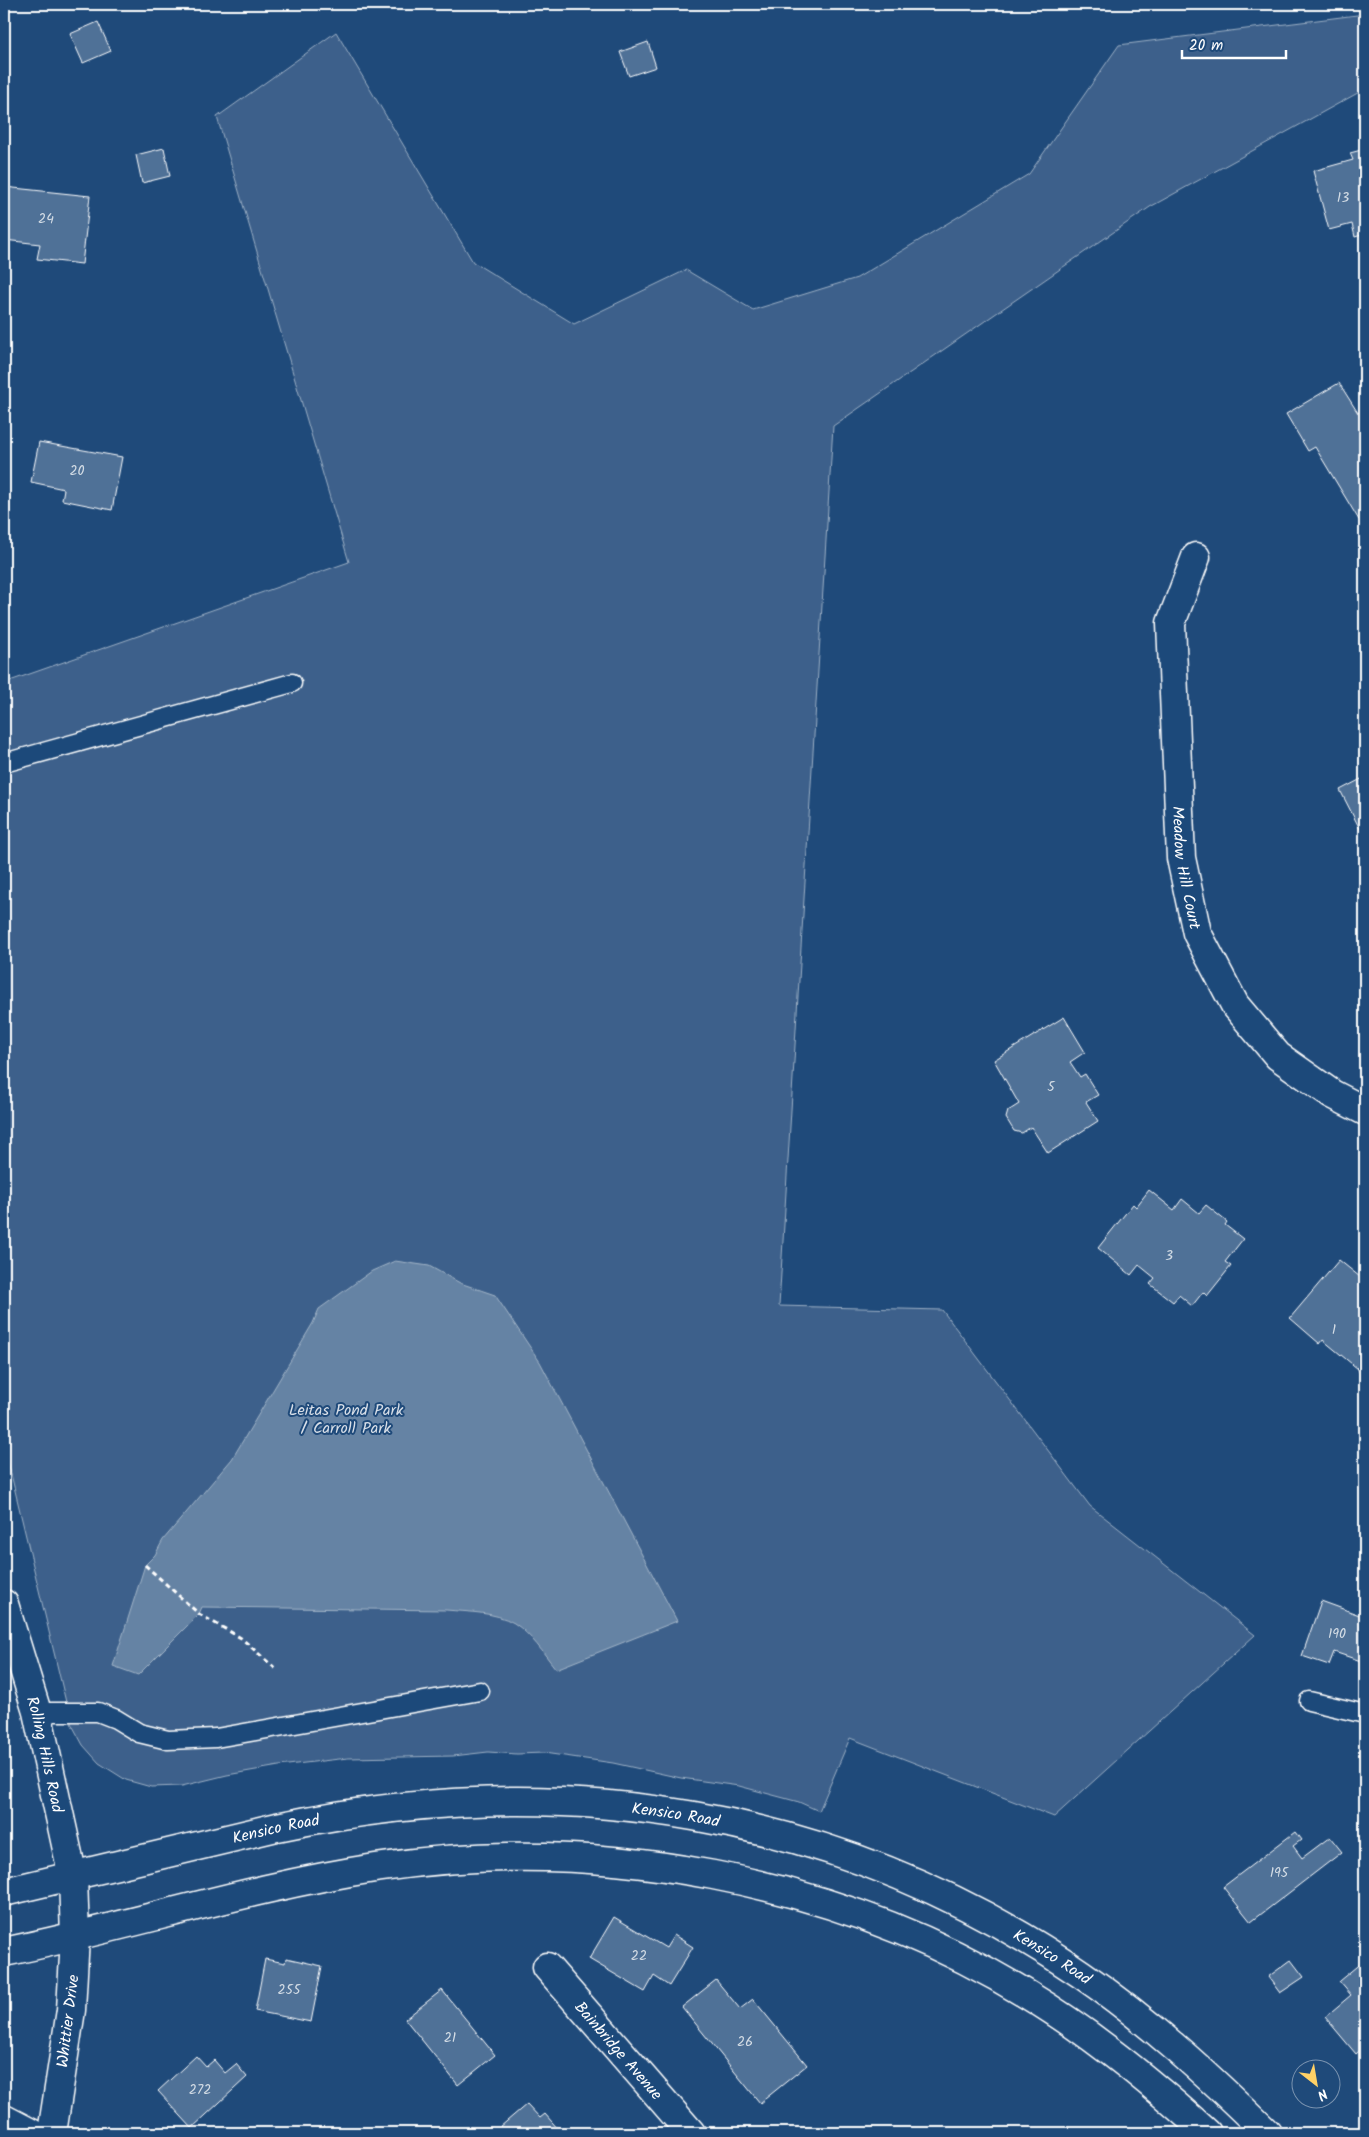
<svg xmlns="http://www.w3.org/2000/svg" width="1369" height="2137" font-family="Kalam,sans-serif">
<rect width="100%" height="100%" fill="#1f4a7a"/>
<filter id="ink" filterUnits="userSpaceOnUse"><feTurbulence type="fractalNoise" baseFrequency=".02" numOctaves="2"/><feDisplacementMap in="SourceGraphic" scale="10" xChannelSelector="R" yChannelSelector="G"/><feConvolveMatrix kernelMatrix="1 2 1 2 8 2 1 2 1" color-interpolation-filters="sRGB"/></filter>
<g filter="url(#ink)">
<!-- green -->
<path fill="#3c618b" stroke="#9eb0c5" d="M1365,14V89L1150,207L833,426L779,1306L942,1310L1090,1506L1255,1635L1054,1817L850,1738L819,1811L799,1802L739,1786L681,1778L613,1763L544,1753L517,1754L488,1752L453,1756L348,1758L279,1766L227,1775L182,1786L151,1787L126,1780L99,1763L83,1745L71,1723L4,1445V683L349,562L217,117L336,32L473,262L574,324L686,270L753,310L857,278L1029,174L1119,45Z"/>
<!-- water -->
<path fill="#6583a4" stroke="#a3b5c8" d="M395,1261L429,1266L460,1283L495,1295L540,1362L677,1621L556,1669C544,1654 531,1634 514,1623C496,1612 467,1612 446,1610L202,1607L199,1614L138,1675L113,1666L145,1565L155,1555L163,1540L232,1459L313,1323L319,1309L372,1271Z"/>
<!-- building -->
<path fill="#507197" stroke="#fff" d="M98,22L111,51L83,63L70,34Z
M648,42L656,67L629,76L620,52Z
M164,148L170,176L142,183L136,155Z
M1365,149V234L1355,237L1352,224L1329,230L1313,171L1353,160L1350,153Z
M4,187L90,196L82,264L37,259L40,244L4,240Z
M1339,383L1358,413L1365,409V516L1359,520L1315,447L1308,451L1286,414Z
M39,442L122,457L112,510L62,500L64,489L31,482Z
M1365,777V829L1361,831L1340,790Z
M1064,1017L1085,1052L1070,1062L1080,1077L1085,1074L1098,1095L1086,1102L1098,1121L1048,1153L1031,1127L1022,1133L1014,1131L1006,1118L1008,1111L1019,1104L994,1060Z
M1149,1190L1174,1210L1182,1199L1199,1213L1206,1205L1227,1222L1225,1225L1243,1239L1225,1262L1231,1266L1207,1296L1203,1292L1192,1306L1179,1295L1173,1302L1150,1284L1155,1278L1139,1265L1131,1275L1098,1248L1133,1204L1136,1207Z
M1339,1260L1365,1281L1363,1288L1365,1290V1378L1360,1374L1358,1369L1323,1340L1320,1344L1290,1318Z
M1321,1601L1365,1617V1649L1361,1661L1334,1652L1329,1665L1302,1656Z
M1295,1832L1301,1840L1293,1846L1302,1858L1330,1837L1342,1852L1251,1922L1223,1887Z
M614,1917L666,1948L674,1935L693,1947L669,1986L654,1976L645,1992L589,1959Z
M286,1958L322,1966L311,2022L255,2011L265,1959L285,1963Z
M1291,1960L1304,1977L1280,1993L1268,1977Z
M1362,1962L1365,1966V2046L1356,2054L1325,2017L1351,1995L1339,1981Z
M716,1980L740,2009L753,1999L807,2065L760,2103L682,2007Z
M442,1990L495,2055L458,2085L405,2019Z
M196,2056L206,2067L214,2060L225,2073L236,2064L247,2077L192,2128L158,2091Z
M527,2104L540,2118L545,2114L559,2130L554,2133H493Z"/>
<g fill="none" stroke-linecap="round" stroke-linejoin="round">
<!-- lane casing -->
<g stroke="#fff" stroke-width="21">
<path id="lane" d="M4,763L292,683
M1309,1701L1365,1714
M37,1712H98L116,1719L139,1733L168,1740L216,1738L480,1691"/>
</g>
<!-- street casing -->
<g stroke="#fff" stroke-width="31">
<g id="street">
<path id="s1" d="M1196,557L1171,623L1181,858L1197,933L1235,1005L1278,1056L1332,1094L1365,1111"/>
<path id="s2" d="M4,1604L37,1712L73,1877L75,1937L71,2010L52,2133"/>
<path id="s3" d="M547,1967L691,2133"/>
<path d="M4,2119L31,2133"/>
</g>
</g>
<!-- secondary casing -->
<g stroke="#fff" stroke-width="31">
<g id="secondary">
<path id="s4" d="M4,1892L277,1827C560,1767 839,1809 1081,1974C1148,2020 1209,2076 1267,2133"/>
<path d="M4,1952C128,1927 250,1887 375,1868C595,1834 838,1878 1028,1995C1093,2034 1151,2082 1207,2133"/>
</g>
</g>
<!-- path -->
<path stroke="#fff" stroke-width="3" stroke-dasharray="5 4" stroke-linecap="butt" d="M145,1565L199,1614L241,1638L276,1669"/>
<!-- lane -->
<use href="#lane" stroke="#1f4a7a" stroke-width="18"/>
<!-- street -->
<use href="#street" stroke="#1f4a7a" stroke-width="28"/>
<!-- secondary -->
<use href="#secondary" stroke="#1f4a7a" stroke-width="28"/>
</g>
</g>
<g text-anchor="middle" stroke-width="4" stroke-linejoin="round" paint-order="stroke">
<!-- number labels -->
<g font-size="14" fill="#d3dce5">
<text x="1343" y="202">13</text>
<text x="46" y="223">24</text>
<text x="77" y="475">20</text>
<text x="1051" y="1091">5</text>
<text x="1169" y="1260">3</text>
<text x="1334" y="1334">1</text>
<text x="1337" y="1638">190</text>
<text x="1279" y="1877">195</text>
<text x="639" y="1960">22</text>
<text x="289" y="1994">255</text>
<text x="450" y="2042">21</text>
<text x="745" y="2046">26</text>
<text x="200" y="2094">272</text>
</g>
<!-- street labels -->
<g font-size="16" fill="#fff" stroke="#1f4a7a">
<text dy="6" stroke="none"><textPath href="#s1" startOffset="316">Meadow Hill Court</textPath></text>
<text dy="6" stroke="none"><textPath href="#s2" startOffset="156">Rolling Hills Road</textPath></text>
<text dy="6" stroke="none"><textPath href="#s4" startOffset="682">Kensico Road</textPath></text>
<text dy="6" stroke="none"><textPath href="#s4" startOffset="279">Kensico Road</textPath></text>
<text dy="6" stroke="none"><textPath href="#s4" startOffset="1088">Kensico Road</textPath></text>
<text transform="translate(67 2021) rotate(-83)" y="6">Whittier Drive</text>
<text dy="6" stroke="none"><textPath href="#s3" startOffset="110">Bainbridge Avenue</textPath></text>
</g>
<!-- park labels -->
<g font-size="16" fill="#d8dfe8" stroke="#1f4a7a">
<text x="346" y="1415">Leitas Pond Park<tspan x="346" dy="18">/ Carroll Park</tspan></text>
</g>
</g>
<!-- margin -->
<rect width="1369" height="2137" fill="none" stroke="#1f4a7a" stroke-width="20"/>
<rect x="10" y="10" width="1349" height="2117" fill="none" stroke="#fff" stroke-width="2" filter="url(#ink)"/>
<!-- north arrow -->
<g transform="translate(1316 2084) rotate(149)"><circle r="24" fill="#1f4a7a" stroke="#7992af"/>
<path d="M0-4L9 19L0 12L-9 19Z" fill="#ffd166"/>
<text y="-8" font-size="14" font-weight="bold" text-anchor="middle" fill="#ffffff">N</text>
</g>
<!-- scale -->
<path d="M1182 50v8h104v-8" fill="none" stroke="#ffffff" stroke-width="2.5"/>
<text x="1189" y="50" font-size="15" fill="#ffffff" stroke="#1f4a7a" stroke-width="4" paint-order="stroke">20 m</text>
</svg>
